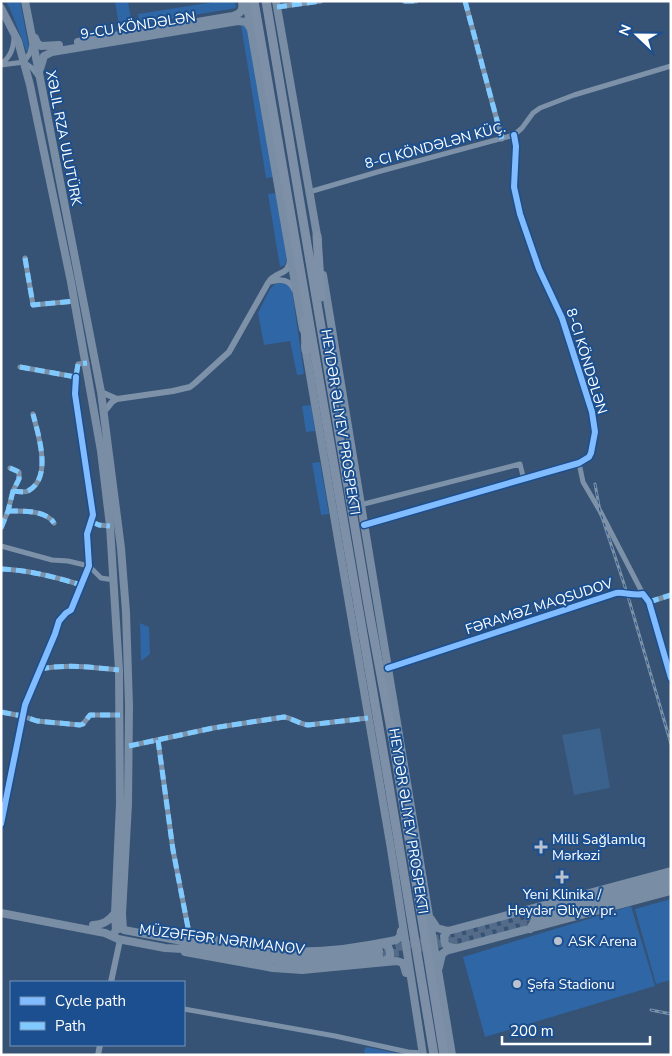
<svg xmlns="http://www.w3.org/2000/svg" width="672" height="1056" font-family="'Nunito Sans',sans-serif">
<rect width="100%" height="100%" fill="#365274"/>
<!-- green -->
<path fill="#2f66a5" d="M6,1H20L29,48L27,53L13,16Z
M115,1H128L132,25L119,27Z
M220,1H235L236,8L140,24L138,14Z
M241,25L248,27L273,177L266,178Z
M276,193L287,258L285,265L280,267L268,194Z
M282,283L288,284L292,290L304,374L297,375L290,341L264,345L258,313L270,289L275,284Z
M311,405L315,431L306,432L302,406Z
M320,462L329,514L321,515L312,463Z
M140,623L149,627L150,654L141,661Z
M671,899V980L656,984L635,909Z
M631,906L655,986L485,1037L463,957Z
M367,1047L405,1055H365L364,1050Z"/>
<!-- water -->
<path fill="#3b618d" d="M600,728L610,788L574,795L562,735Z"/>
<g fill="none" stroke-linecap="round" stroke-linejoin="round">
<!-- secondary-tunnel -->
<path stroke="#546c89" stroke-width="8" stroke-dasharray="8 4" stroke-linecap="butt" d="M384,950L465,933L538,914
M379,956L464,939L538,920"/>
<!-- minor -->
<path stroke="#7d92a8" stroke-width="5" d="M404,1H416
M465,1L502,139
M277,7L321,1
M24,62L30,53L32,45
M1,64C11,57 14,48 14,36
M1,65L24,62L32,68L38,76
M309,192L381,171L514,135L522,128L533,113L540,108L574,95L671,66
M25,258L33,305L75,301
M20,367L76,377L78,364L87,363
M579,463L583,482L600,511L643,594
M13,491C17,491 24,493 28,491C53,478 38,434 33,414
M360,505L520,464L524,480
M8,511C22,511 46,510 54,523
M92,522L99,525L110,526
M364,525L579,463L589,457L591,453L595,432L592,412L562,318L539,269L520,214L514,187L516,146L514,135
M1,528L8,511L13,491L19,479V472L10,468
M1,546L52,560L68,561L89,566L101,578L114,580
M1,569C28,570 56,577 81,585
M649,602L671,595
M388,668L616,593C625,592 634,596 643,594L649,602L671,678
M39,669C67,664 91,667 119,670
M1,712L22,716L37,721L80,725L83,724L90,715H120
M158,740L173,850L190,938
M129,746L213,728L284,717C292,718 299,724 308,725L368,718
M1,824L25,705L55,634L59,621L66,613L71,610L89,566L87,534L93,515L75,394L76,377
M184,1009L335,1036L408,1052L423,1053"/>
<!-- tertiary -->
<path stroke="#7d92a8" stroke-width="6" d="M269,282C279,279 289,278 294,289
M101,392L117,399
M103,413L112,402L117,399L173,391L190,387L195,383L229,352L268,283C276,270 289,277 290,259
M111,982L120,940
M98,1055L100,1045"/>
<!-- secondary -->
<path stroke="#798da4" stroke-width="8" d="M25,1L101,392L121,548L126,612L129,706L128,804L122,914L123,929
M246,1L303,329
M276,1L318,241
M1,8L18,41L30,85L71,282L101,451L110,526L119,670L120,803L115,913L116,930
M35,38L37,43L41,46L59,45
M78,42L233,16C242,13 243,10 242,1
M40,69L44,56L52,52L238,21L246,22L251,29
M323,275L452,1055
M305,346L391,849L423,1055
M527,910L533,913L535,920L530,929
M1,913L105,933L116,938
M540,913L671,878
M431,919L437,928L448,931L671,871
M542,919L671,884
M93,925C103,925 109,921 115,913
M448,931L444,936L445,944L449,947L454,948
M186,938C221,938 255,948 289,951C325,953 361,947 396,940L400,937L401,931
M380,943L388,946L390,952V957L383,962
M379,951L343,955L290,957L198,944L124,930L121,928L116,930C113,933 114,937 118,939L165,948L201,950L289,962H323L379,956
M185,952L273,968L302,970L397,961L403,963L406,973
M439,967L442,954L446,951L671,891"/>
<!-- trunk -->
<path stroke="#7e90a7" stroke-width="9" d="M254,1L390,791L434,1055
M266,1L370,617L393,740L444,1055
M317,236L321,297
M305,321L306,350"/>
<!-- rail casing -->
<g stroke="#7e92a7" stroke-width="3">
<path id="rail" d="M595,484L600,511L627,593L671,744
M651,1010L671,1014"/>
</g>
<!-- rail -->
<use href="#rail" stroke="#1b4f8f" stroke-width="1" stroke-dasharray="4" stroke-linecap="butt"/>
<!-- quiet -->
<path stroke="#80caff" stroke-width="5" stroke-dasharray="10 5" stroke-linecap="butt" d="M404,1H416
M465,1L502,139
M277,7L321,1
M25,258L33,305L75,301
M20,367L76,377L78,364L87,363
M13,491C17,491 24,493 28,491C53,478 38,434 33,414
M8,511C22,511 46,510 54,523
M92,522L99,525L110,526
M1,528L8,511L13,491L19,479V472L10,468
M1,569C28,570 56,577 81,585
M649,602L671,595
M39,669C67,664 91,667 119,670
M1,712L22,716L37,721L80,725L83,724L90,715H120
M158,740L173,850L190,938
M129,746L213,728L284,717C292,718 299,724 308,725L368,718"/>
<!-- cycleway casing -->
<g stroke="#1b4f8f" stroke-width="9">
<path id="cycleway" d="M364,525L579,463L589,457L591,453L595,432L592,412L562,318L539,269L520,214L514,187L516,146L514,135
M388,668L616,593C625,592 634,596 643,594L649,602L671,678
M1,824L25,705L55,634L59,621L66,613L71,610L89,566L87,534L93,515L75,394L76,377"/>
</g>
<!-- cycleway -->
<use href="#cycleway" stroke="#80bcff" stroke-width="6"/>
</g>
<!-- markers -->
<g fill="#b9c2ce" stroke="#1b4f8f" stroke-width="2">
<path d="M538.5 839.5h5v5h5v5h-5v5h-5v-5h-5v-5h5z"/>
<path d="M559.5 869.5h5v5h5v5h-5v5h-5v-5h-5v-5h5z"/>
<circle cx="558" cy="941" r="5"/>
<circle cx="517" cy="984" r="5"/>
</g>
<g text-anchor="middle" stroke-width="4" stroke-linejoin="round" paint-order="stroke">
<!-- street labels -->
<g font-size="14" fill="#fff" stroke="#1b4f8f">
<text transform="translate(138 25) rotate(-9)" y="5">9-CU KÖNDƏLƏN</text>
<text transform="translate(64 138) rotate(79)" y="5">XƏLIL RZA ULUTÜRK</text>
<text transform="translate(435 145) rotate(-15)" y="5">8-CI KÖNDƏLƏN KÜÇ.</text>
<text transform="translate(587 361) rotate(73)" y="5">8-CI KÖNDƏLƏN</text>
<text transform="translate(341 422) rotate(81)" y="5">HEYDƏR ƏLIYEV PROSPEKTI</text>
<text transform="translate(539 606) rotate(-18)" y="5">FƏRAMƏZ MAQSUDOV</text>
<text transform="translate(409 821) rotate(81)" y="5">HEYDƏR ƏLIYEV PROSPEKTI</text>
<text transform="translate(222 939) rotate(7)" y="5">MÜZƏFFƏR NƏRIMANOV</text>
</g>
<!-- poi labels -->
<g font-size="14" fill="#fff" stroke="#1b4f8f" text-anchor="start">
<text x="552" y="844">Milli Sağlamlıq<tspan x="552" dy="16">Mərkəzi</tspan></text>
<text x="562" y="899" text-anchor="middle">Yeni Klinika /<tspan x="562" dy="16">Heydər Əliyev pr.</tspan></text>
<text x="568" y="946">ASK Arena</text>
<text x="527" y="989">Şəfa Stadionu</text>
</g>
</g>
<!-- border -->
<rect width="672" height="1056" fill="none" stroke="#ffffff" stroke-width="5"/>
<!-- legend -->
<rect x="10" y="981" width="175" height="65" fill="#1b4f8f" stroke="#7695bc"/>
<rect x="20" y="997" width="25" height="8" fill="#80bcff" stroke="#7695bc"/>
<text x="55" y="1006" font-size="15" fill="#ffffff">Cycle path</text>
<rect x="20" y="1022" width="25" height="8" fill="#80caff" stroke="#7695bc"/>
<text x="55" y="1031" font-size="15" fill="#ffffff">Path</text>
<!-- north arrow -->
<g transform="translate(637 35) rotate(292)" stroke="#1b4f8f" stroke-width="4" paint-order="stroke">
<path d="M0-4L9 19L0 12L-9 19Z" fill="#ffffff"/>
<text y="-8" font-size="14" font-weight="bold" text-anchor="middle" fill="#ffffff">N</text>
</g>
<!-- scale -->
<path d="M502 1036v8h148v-8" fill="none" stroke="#ffffff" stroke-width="2.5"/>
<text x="510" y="1036" font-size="15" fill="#ffffff" stroke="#1b4f8f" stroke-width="4" paint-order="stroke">200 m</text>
</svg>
